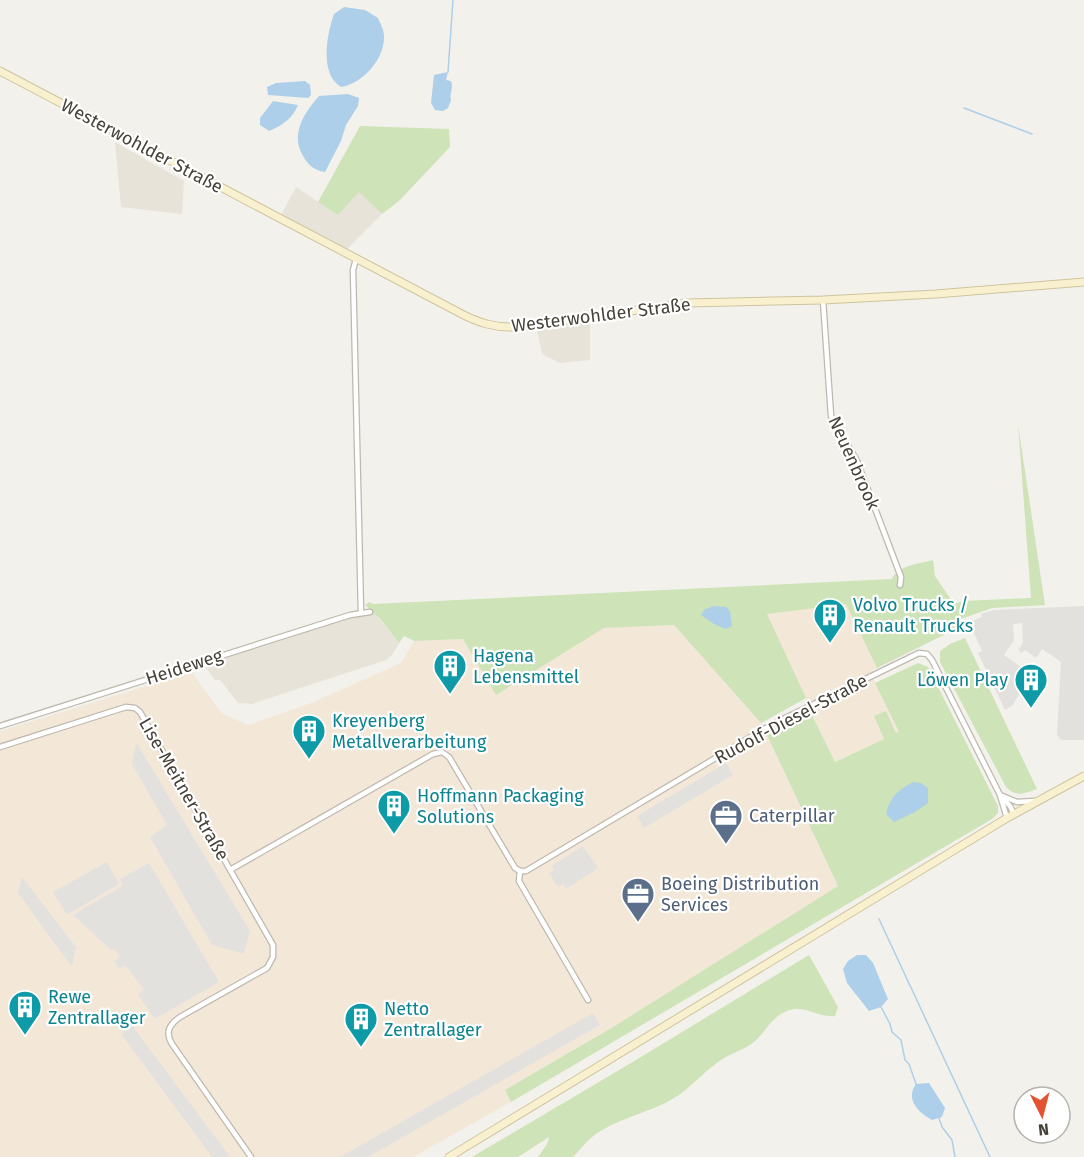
<svg xmlns="http://www.w3.org/2000/svg" width="1084" height="1157" font-family="'Fira Sans',sans-serif">
<rect width="100%" height="100%" fill="#f3f1eb"/>
<!-- residential -->
<path fill="#e7e3d9" d="M115,142L184,181L182,214L121,207Z
M296,187L338,215L359,191L382,214L347,249L281,215Z
M590,323V360L560,363L542,354L537,329Z
M374,613L399,643L392,655L386,660L252,704L238,703L220,680H215L204,665L353,617Z"/>
<!-- commercial -->
<path fill="#f3e8d8" d="M846,603L877,668L870,672L899,732L834,762L766,614Z
M674,625L761,723L838,886L613,1027L506,1090L511,1102L413,1157H0V731L192,672L221,713L248,725L311,703L401,663L414,641L463,639L496,694L604,628Z"/>
<!-- green -->
<path fill="#cee3b8" d="M360,126L449,129L450,147L399,201L382,214L359,192L338,215L318,202Z
M1018,424L1045,605L992,608L958,620L960,627L877,668L846,604L767,614L806,698L761,723L674,625L604,628L496,695L463,639L414,641L404,636L399,643L380,619L365,605L369,602L373,604L892,579C898,565 919,564 933,560L935,576L954,604L963,601L1031,598Z
M965,638L1037,789C1024,794 1016,797 1006,787L940,662V651L950,644Z
M918,663L928,667L998,806V813L992,819L511,1102L505,1090L613,1027L838,886L766,733L810,711L835,762L884,739L874,716L886,711L896,733L899,732L875,683Z
M809,955L838,1007L835,1016C818,1018 804,1004 787,1011C769,1018 765,1035 750,1045C740,1051 727,1055 718,1062C704,1072 693,1085 679,1095C654,1112 620,1117 596,1134C587,1140 580,1150 573,1157H538L547,1144L549,1137L518,1157H472L631,1063Z"/>
<!-- parking -->
<path fill="#e3e1de" d="M1084,606V740H1061L1057,735L1061,662L1042,649L1036,658L1025,650L1022,653L1018,650L1023,643L1022,623L1013,624L1014,640L1004,655L1032,675L1012,706L1005,710L978,653L982,651L969,622L982,617L981,614L993,610Z
M136,742L250,931L244,954L212,945L150,837L167,825L132,764Z
M726,763L733,775L644,828L637,816Z
M583,846L598,868L566,889L563,884L558,887L549,873L554,870L552,866Z
M107,862L119,884L67,915L53,892Z
M149,863L219,982L155,1019L138,995L144,989L126,966L119,968L114,961L120,957L115,949L111,950L73,915L122,886L120,879Z
M22,877L76,947L72,967L18,893Z
M593,1013L600,1025L368,1157H340Z
M128,1020L230,1157H212L122,1035Z"/>
<!-- water -->
<path fill="#aecfe9" d="M344,7L365,10L378,18C380,23 384,30 384,36C385,59 362,84 341,87C319,74 327,34 334,14Z
M448,72L446,80L451,81C454,87 449,94 451,100L448,108L443,111L435,110L431,103L434,75Z
M305,81L310,85L311,95L308,98L268,95L267,87L276,83Z
M348,94L359,98L358,106L346,125L341,141L325,172C314,170 309,166 303,156C290,134 304,113 319,96Z
M273,101L298,105C292,119 283,125 269,131L260,125V118Z
M713,606L726,607L730,611L732,626L726,629L714,624L701,615L704,610Z
M913,782L921,783L928,788V803L915,812L894,822L886,814C890,797 898,790 913,782Z
M857,955H866L873,963L888,999L881,1007L869,1011L847,983L843,969L848,961Z
M929,1083L945,1108L942,1117L932,1120C918,1112 905,1100 916,1084Z"/>
<g fill="none" stroke-linecap="round" stroke-linejoin="round">
<!-- stream -->
<path stroke="#aecfe9" stroke-width="1.5" d="M448,72L453,0
M964,108L1032,134
M879,919L990,1157
M881,1007L890,1024L892,1032L901,1040L905,1060L909,1064L916,1084
M939,1118L942,1127L952,1140L955,1157"/>
<!-- street casing -->
<g stroke="#beb9ae" stroke-width="7">
<path id="street" d="M356,259L353,270L361,612
M823,300L831,416L857,461L901,577L900,585
M0,726L350,615L370,612
M0,747L126,707L135,708L140,712L273,945V957L267,968L180,1017C169,1025 165,1032 172,1044L251,1157
M1000,795L1017,802L1035,801
M1002,797L1010,806L1014,814
M230,870L433,754L442,752L449,757L515,868L520,871H526L771,725L919,653L927,654L932,660L1000,795L1007,818
M520,871L519,881L588,1000"/>
</g>
<!-- secondary casing -->
<g stroke="#cec49f" stroke-width="9">
<path id="secondary" d="M0,71L458,312C478,323 495,328 518,327L687,303L823,300L936,294L1084,282
M449,1157L1007,818L1084,776"/>
</g>
<!-- street -->
<use href="#street" stroke="#fff" stroke-width="4.5"/>
<!-- secondary -->
<use href="#secondary" stroke="#f9f0cf" stroke-width="7"/>
</g>
<!-- icons -->
<defs>
<g id="building-pin" transform="scale(1.725)"><path d="M0 17L-7.5 6A9.5 9.5 0 1 1 7.5 6Z" fill="#0f9aa8" stroke="#fff"/><path d="M-4-6H4V6H1V3H-1V6H-4ZM-2.5-4.3h1.7v1.8h-1.7ZM.8-4.3h1.7v1.8H.8ZM-2.5-1h1.7V.8h-1.7ZM.8-1h1.7V.8H.8Z" fill="#fff"/></g>
<g id="office-pin" transform="scale(1.725)"><path d="M0 17L-7.5 6A9.5 9.5 0 1 1 7.5 6Z" fill="#5c6f8a" stroke="#fff"/><path d="M-6-3h4V-5.5h4V-3h4V5H-6ZM-1-4.5V-3h2v-1.5ZM-6 0V1H6V0Z" fill="#fff"/></g>
</defs>
<g fill-rule="evenodd">
<use href="#building-pin" x="830" y="615"/>
<use href="#building-pin" x="450" y="666"/>
<use href="#building-pin" x="1031" y="680"/>
<use href="#building-pin" x="309" y="731"/>
<use href="#building-pin" x="394" y="806"/>
<use href="#office-pin" x="726" y="816"/>
<use href="#office-pin" x="638" y="894"/>
<use href="#building-pin" x="25" y="1007"/>
<use href="#building-pin" x="361" y="1019"/>
</g>
<g text-anchor="middle" stroke-width="4.5" stroke-linejoin="round" paint-order="stroke">
<!-- street labels -->
<g font-size="18" fill="#474239" stroke="#fff">
<text transform="translate(142 146) rotate(28)" y="6">Westerwohlder Straße</text>
<text transform="translate(601 315) rotate(-7)" y="6">Westerwohlder Straße</text>
<text transform="translate(854 463) rotate(66)" y="6">Neuenbrook</text>
<text transform="translate(184 667) rotate(-18)" y="6">Heideweg</text>
<text transform="translate(791 719) rotate(-28)" y="6">Rudolf-Diesel-Straße</text>
<text transform="translate(184 789) rotate(60)" y="6">Lise-Meitner-Straße</text>
</g>
<!-- culture labels -->
<g font-size="18" fill="#0d838f" stroke="#fff" text-anchor="start">
<text x="853" y="611">Volvo Trucks /<tspan x="853" dy="21">Renault Trucks</tspan></text>
<text x="473" y="662">Hagena<tspan x="473" dy="21">Lebensmittel</tspan></text>
<text x="1008" y="686" text-anchor="end">Löwen Play</text>
<text x="332" y="727">Kreyenberg<tspan x="332" dy="21">Metallverarbeitung</tspan></text>
<text x="417" y="802">Hoffmann Packaging<tspan x="417" dy="21">Solutions</tspan></text>
<text x="48" y="1003">Rewe<tspan x="48" dy="21">Zentrallager</tspan></text>
<text x="384" y="1015">Netto<tspan x="384" dy="21">Zentrallager</tspan></text>
</g>
<!-- service labels -->
<g font-size="18" fill="#4e5e75" stroke="#fff" text-anchor="start">
<text x="749" y="822">Caterpillar</text>
<text x="661" y="890">Boeing Distribution<tspan x="661" dy="21">Services</tspan></text>
</g>
</g>
<!-- north arrow -->
<g transform="translate(1042 1115) rotate(174)"><circle r="28" fill="#ffffff" stroke="#b5b3b0" stroke-width="1.5"/>
<path d="M0-4.5L10 22L0 15L-10 22Z" fill="#e35332"/>
<text y="-9" font-size="16" font-weight="bold" text-anchor="middle" fill="#474239">N</text>
</g>
</svg>
